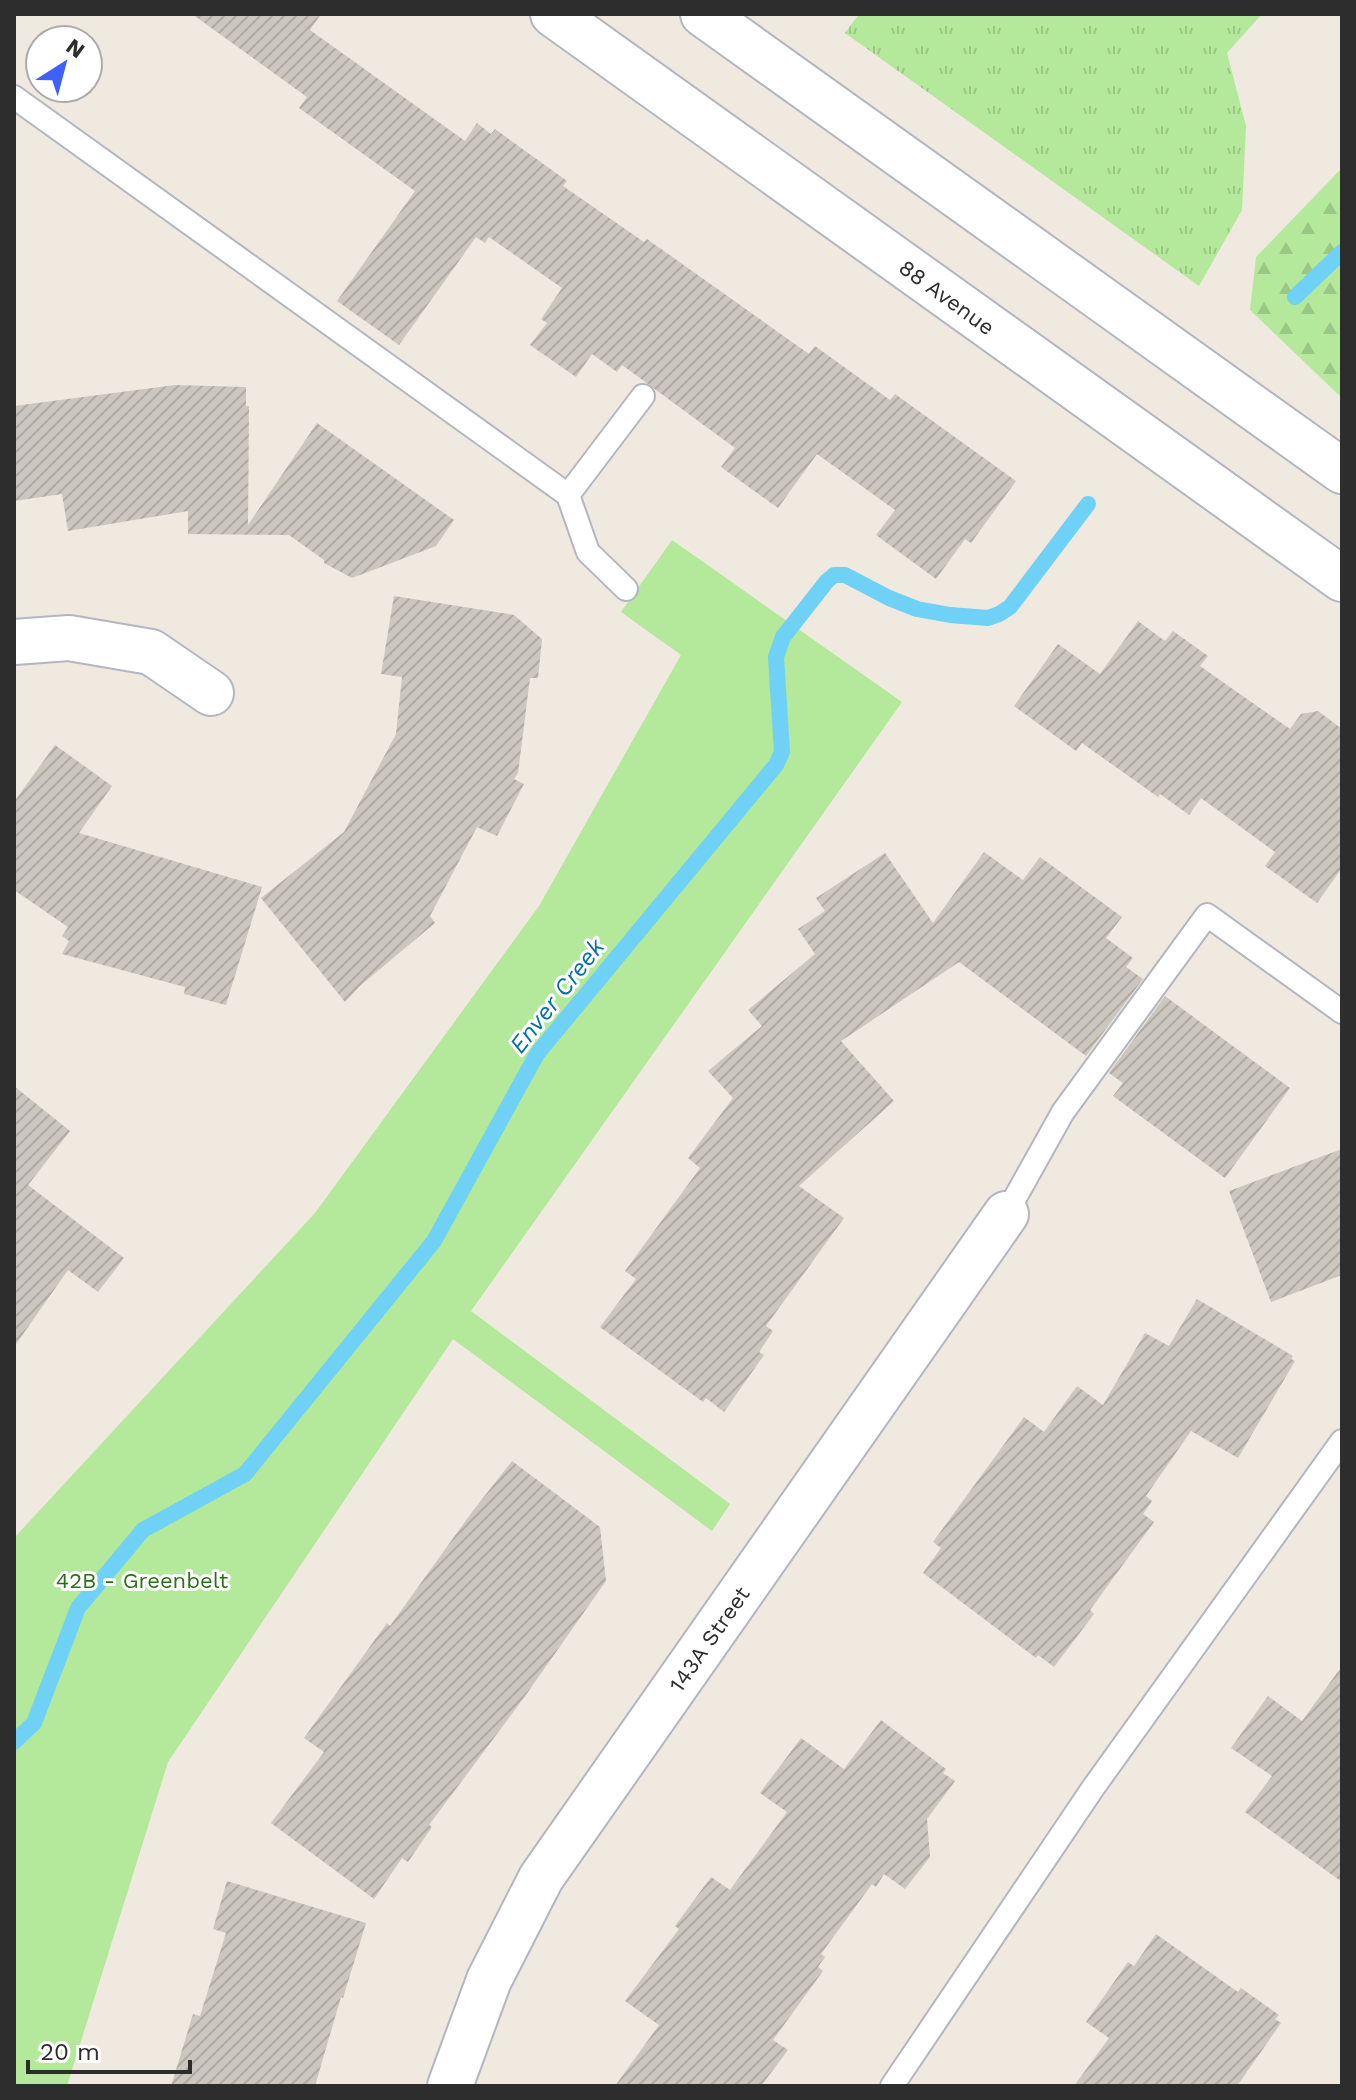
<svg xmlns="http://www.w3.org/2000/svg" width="1356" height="2100" font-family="'Work Sans',sans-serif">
<defs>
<pattern id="grass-tufts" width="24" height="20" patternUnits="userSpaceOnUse" patternTransform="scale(2)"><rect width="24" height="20" fill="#b4e89a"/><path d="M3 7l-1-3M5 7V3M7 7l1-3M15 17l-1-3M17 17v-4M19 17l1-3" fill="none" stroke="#9bc785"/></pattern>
<pattern id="forest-firs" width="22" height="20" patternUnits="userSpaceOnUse" patternTransform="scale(2)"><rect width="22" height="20" fill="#b4e89a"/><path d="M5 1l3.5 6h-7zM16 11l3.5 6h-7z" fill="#9bc785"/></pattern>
<pattern id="building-hatch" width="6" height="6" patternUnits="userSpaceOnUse" patternTransform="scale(2)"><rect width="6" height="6" fill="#cbc7be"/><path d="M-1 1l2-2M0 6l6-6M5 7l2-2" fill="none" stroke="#afaba4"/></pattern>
</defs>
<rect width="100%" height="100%" fill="#efe9e0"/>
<!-- grass -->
<path fill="url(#grass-tufts)" d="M859,14H1262L1227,53L1246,126L1242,210L1199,286L845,33Z"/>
<!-- forest -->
<path fill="url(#forest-firs)" d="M1342,168V398L1250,310L1256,257Z"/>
<!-- park -->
<path fill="#b4e89a" d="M672,540L902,702L471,1311L730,1504L712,1531L453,1339L168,1762L67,2086H14V1538L315,1213L539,906L681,655L621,612Z"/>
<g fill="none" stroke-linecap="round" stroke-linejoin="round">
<!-- stream -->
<path stroke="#6ed1f5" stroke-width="16" d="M1295,297L1342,252
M14,1742L34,1723L78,1608L143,1530L245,1474L434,1241L537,1054L776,765L782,752L776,657L783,637L827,581L834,575H845L889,598L917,609L950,615L988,618L999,614L1010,607L1088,504"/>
</g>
<!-- building -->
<path fill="url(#building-hatch)" d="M192,14H321L310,30L465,141L477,123L491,134L495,129L567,181L563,186L644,242L647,239L809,354L815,346L890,400L895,394L1016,481L971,543L965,539L936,579L876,535L895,510L817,454L778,508L721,467L735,448L622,365L617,372L592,354L576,377L530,345L547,323L541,319L562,288L489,237L485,243L476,237L399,345L337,301L415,191L299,108L307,97Z
M175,385L246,387V406H249L248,525L317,423L454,520L436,546L352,578L324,563V560L289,535L188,534V511L68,531L62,494L14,501V406Z
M394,596L514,615L542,639L538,678H530L518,773L514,779L524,784L497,836L477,827L430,916L435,923L361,985L345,1002L261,898L344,832L396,734L402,677L381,674Z
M1138,621L1165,641L1173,631L1208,656L1200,666L1290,729L1301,714L1318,711L1342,729V868L1317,903L1265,866L1275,852L1201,798L1189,815L1160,794L1158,797L1082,743L1076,751L1014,706L1058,644L1100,674Z
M55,745L112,786L79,833L262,887L226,1005L184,994L185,987L62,954L69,941L62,936L68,927L14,890V802Z
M984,852L1023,880L1040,857L1122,917L1106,938L1133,958L1126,967L1143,979L1086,1056L959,962L841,1041L894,1101L799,1186L844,1218L766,1326L773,1331L759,1352L764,1355L724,1412L706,1398L703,1402L600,1327L636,1279L625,1271L700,1168L688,1158L733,1098L708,1071L762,1026L748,1010L815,954L798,929L825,911L816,898L885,853L933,923Z
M1165,996L1290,1088L1225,1178L1113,1096L1123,1083L1109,1073Z
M14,1086L70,1131L28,1185L124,1258L98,1292L68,1270L14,1347Z
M1342,1149V1275L1271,1302L1229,1191Z
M1197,1299L1293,1356L1291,1359L1295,1361L1238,1458L1191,1431L1146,1496L1152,1501L1143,1514L1154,1522L1090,1610L1094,1614L1054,1667L1038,1655L1036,1658L923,1573L941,1548L933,1542L1024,1417L1044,1432L1077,1386L1103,1405L1145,1333L1169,1346Z
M512,1461L600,1527L606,1581L523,1699L429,1825L432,1827L408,1862L402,1858L374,1899L271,1823L324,1752L304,1738L387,1623L390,1626L472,1512Z
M1342,1666V1882L1245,1812L1272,1776L1231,1748L1268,1696L1302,1721Z
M881,1720L946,1769L943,1773L955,1781L927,1819L930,1857L905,1889L884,1874L876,1887L872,1884L821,1954L825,1957L818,1967L823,1971L773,2040L788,2050L761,2086H615L659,2025L625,2001L679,1929L675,1926L711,1877L730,1890L787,1812L760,1793L801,1738L844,1769Z
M227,1881L366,1923L343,1998L341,1997L315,2086H171L193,2014L200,2016L226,1933L213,1929Z
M1156,1934L1238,1992L1241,1988L1279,2015L1275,2019L1281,2023L1237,2086H1074L1109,2038L1086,2022L1128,1962L1134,1966Z"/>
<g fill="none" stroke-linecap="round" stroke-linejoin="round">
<!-- lane casing -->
<g stroke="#b3b6c1" stroke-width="26">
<path id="lane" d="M14,97L568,495
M626,589L588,552L568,495L643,396
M1006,1214L1063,1112L1207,915L1342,1012
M892,2086L1093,1788L1342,1441"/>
</g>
<!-- street casing -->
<g stroke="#b3b6c1" stroke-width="48">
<path id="street" d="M14,642L69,638L151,652L211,693
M450,2086L489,1980L541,1878L1006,1214"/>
</g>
<!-- secondary casing -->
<g stroke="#b3b6c1" stroke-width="48">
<path id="secondary" d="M553,14L1342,579
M703,14L1342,471"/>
</g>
<!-- lane -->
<use href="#lane" stroke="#fff" stroke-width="22"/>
<!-- street -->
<use href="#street" stroke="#fff" stroke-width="44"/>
<!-- secondary -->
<use href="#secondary" stroke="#fff" stroke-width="44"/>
</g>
<g text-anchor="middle" stroke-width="6" stroke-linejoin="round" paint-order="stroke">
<!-- street labels -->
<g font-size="22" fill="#2d2d2d" stroke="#fff">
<text transform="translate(947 297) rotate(36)" y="8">88 Avenue</text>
<text transform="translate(709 1639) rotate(-55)" y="8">143A Street</text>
</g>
<!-- park labels -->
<g font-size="22" fill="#297117" stroke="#fff">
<text x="142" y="1588">42B - Greenbelt</text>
</g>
<!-- water labels -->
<g font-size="24" font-style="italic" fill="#0670a8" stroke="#fff">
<text transform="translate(557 996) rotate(-52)" y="8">Enver Creek</text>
</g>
</g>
<!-- border -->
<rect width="1356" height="2100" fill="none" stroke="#2d2d2d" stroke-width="32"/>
<!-- north arrow -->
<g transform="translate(64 64) rotate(36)"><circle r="38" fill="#ffffff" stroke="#ababab" stroke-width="2"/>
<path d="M0-6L14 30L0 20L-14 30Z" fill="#3d60ff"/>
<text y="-12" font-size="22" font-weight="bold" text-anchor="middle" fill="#2d2d2d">N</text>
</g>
<!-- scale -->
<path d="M28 2060v12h162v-12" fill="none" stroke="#2d2d2d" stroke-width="4"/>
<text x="40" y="2060" font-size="24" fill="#2d2d2d" stroke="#ffffff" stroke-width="6" paint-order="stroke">20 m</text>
</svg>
